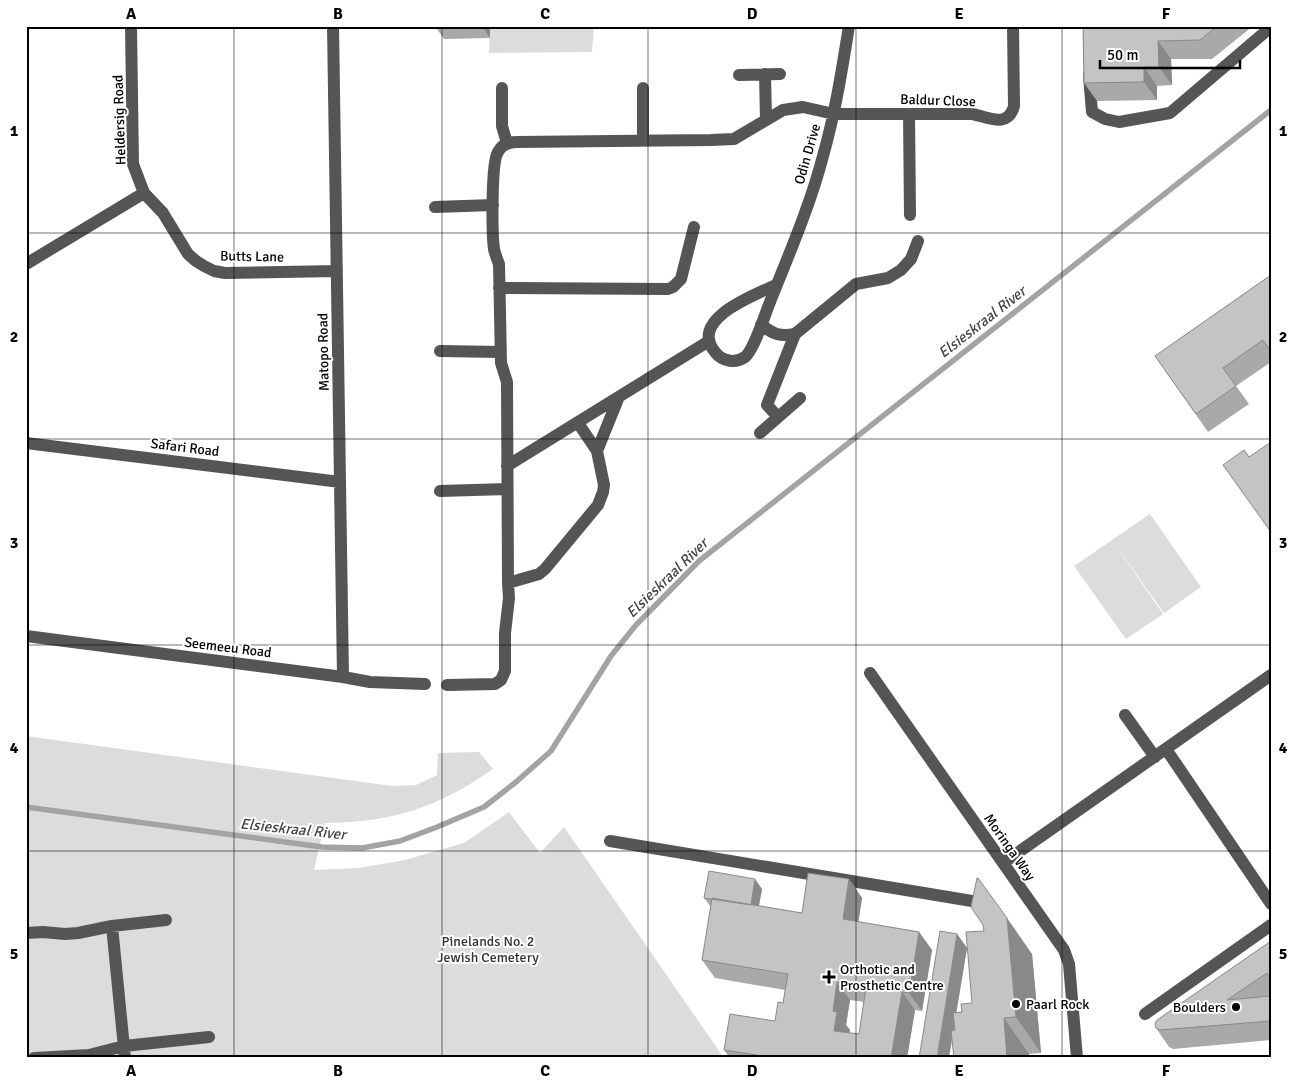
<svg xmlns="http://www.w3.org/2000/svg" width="1297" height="1084" font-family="Signika,sans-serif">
<rect width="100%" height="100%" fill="#fff"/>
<!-- green -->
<path fill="#dcdcdc" d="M490,26H594L592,52L489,53Z
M1150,514L1201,587L1164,613L1112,540Z
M1112,540L1163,614L1126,639L1074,566Z
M26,736L392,786L416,785L437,775L438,753L479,752L493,769C437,808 393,822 325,823L314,870L358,868L405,860L464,843L509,812L540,853L564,827L724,1058H26Z"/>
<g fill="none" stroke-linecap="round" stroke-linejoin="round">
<!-- stream -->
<path stroke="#a3a3a3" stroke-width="5.5" d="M26,807L322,847L362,848L400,841L437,827L484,807L516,782L551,751L611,656L636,625L699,561L1271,110"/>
<!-- minor -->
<path stroke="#555" stroke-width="12" d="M131,26L133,164L144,193L163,213L188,254L196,261L204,266L214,271L225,273L337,271
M333,26L343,677
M765,74L766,120
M739,75L780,74
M1089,75L1092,112L1105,119L1119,122L1170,113L1271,27
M502,88V126L507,143
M643,88V141
M909,114L910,215
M435,207L493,205
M26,264L144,193
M776,285C755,295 688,319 715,352C722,361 735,364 745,357C754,350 765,314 770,302C789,254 810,206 823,156C835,114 842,70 849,26
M499,288L668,289L673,287L681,279L694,227
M761,325C774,334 779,337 795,334L856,284L888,278L901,270L911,259L918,241
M440,351L500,352
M778,417L767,405L795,334
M578,423L597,451
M760,433L800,398
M26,443L340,482
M507,466L709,341
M440,491L507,489
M508,583L539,574L545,569L598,505L603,492L604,485L597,451L618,399
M26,636L343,677L370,682L425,684
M870,673L1064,950L1069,964L1077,1058
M447,685L495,684L501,680L505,671V633L509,598L508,583L507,382L501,363L499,264C497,259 495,254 494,249C492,235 491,162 498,152C502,144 509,142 517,142L711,140L734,139L783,110L803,107L834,114H972C988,117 1008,129 1014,106L1013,26
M1125,715L1155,757
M1166,749L1271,904
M610,841L978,902L982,903L986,907
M1003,863L1271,675
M112,926L125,1058
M26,933L43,932L65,934L78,933L112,926L166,920
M1145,1014L1271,925
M34,1058L89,1055L124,1046L209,1037"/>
</g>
<!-- wall -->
<path fill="#a9a9a9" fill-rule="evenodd" d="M435,26H490V38L444,39Z
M1083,26H1253L1212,59H1171L1172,85L1157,86V100L1097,101L1084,83Z
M1271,275V362L1236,386L1249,404L1208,432L1155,356Z
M849,879L862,898L858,922L919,932L932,950L922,1011L915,1010L907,1058H730L724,1050L775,1021L783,1003L785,990L715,978L702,960L711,907L704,898L762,889L759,906L802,913ZM850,1000L864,1002L859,1034L849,1033L850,1030L846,1025Z
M984,931L1032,954L1041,1053L1029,1054V1058H954L952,1038L957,934L967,948L956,1012H962L972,1003Z
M1271,941V1040L1173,1049L1169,1047L1156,1028Z"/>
<!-- shaded-wall -->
<path fill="#898989" d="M482,26H490V38Z
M1158,41L1171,59L1172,85L1159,67Z
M1144,67L1157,86V100L1144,82Z
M755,879L762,889L757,915L750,906Z
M849,879L862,898L856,938L843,919Z
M1007,918L1032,954L1041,1053L1016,1017Z
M919,932L932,950L922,1011L909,993Z
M957,934L967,948L949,1058H937Z
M837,982L850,1000L846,1025L850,1030L847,1049L834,1031L833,1011Z
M902,992L915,1010L907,1058H891Z
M1004,1018L1029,1054V1058H1007Z"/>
<!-- building -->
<path fill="#c4c4c4" stroke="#898989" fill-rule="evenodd" d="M1083,26H1217L1200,40L1158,41L1159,67H1144V82L1084,83Z
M1271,275V351L1263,340L1223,368L1236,386L1196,414L1155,356Z
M1271,442V532L1223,465L1244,450L1249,457Z
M709,871L755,879L751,905L704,898Z
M808,873L849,879L843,919L919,932L909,993L902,992L891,1058H769V1057L724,1050L730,1014L775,1021L778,1002L783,1003L788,974L702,960L712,898L802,913ZM837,982L866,987L859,1034L834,1031L837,1012L833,1011Z
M977,878H978L1007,918L1016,1017L1004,1018L1007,1058H954L951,1031L955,1030L953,1013L962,1012L961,1004L972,1003L966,932L984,931L983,925L971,907Z
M940,931L957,934L937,1058H919Z
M1271,941V979L1267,973L1227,1000L1271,996V1021L1160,1030L1156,1028L1155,1024L1157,1020Z"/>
<!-- grid -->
<path fill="none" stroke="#000" stroke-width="1" stroke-opacity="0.55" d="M234,26V1058M442,26V1058M648,26V1058M856,26V1058M1062,26V1058M26,233H1271M26,439H1271M26,645H1271M26,851H1271"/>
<!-- markers -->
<g fill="#000" stroke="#fff" stroke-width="2">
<path d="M826.5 969.5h5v5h5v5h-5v5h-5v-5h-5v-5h5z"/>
<circle cx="1016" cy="1004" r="5"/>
<circle cx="1236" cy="1007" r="5"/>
</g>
<g text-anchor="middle" stroke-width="4" stroke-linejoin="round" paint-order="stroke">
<!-- street labels -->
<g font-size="14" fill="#000" stroke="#fff">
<text transform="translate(938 100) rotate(2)" y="5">Baldur Close</text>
<text transform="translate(119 120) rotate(-92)" y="5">Heldersig Road</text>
<text transform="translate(807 154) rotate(-74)" y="5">Odin Drive</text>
<text transform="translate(252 256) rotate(1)" y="5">Butts Lane</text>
<text transform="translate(323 352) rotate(-91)" y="5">Matopo Road</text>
<text transform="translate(185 447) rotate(7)" y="5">Safari Road</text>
<text transform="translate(228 647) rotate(7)" y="5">Seemeeu Road</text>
<text transform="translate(1010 847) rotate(55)" y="5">Moringa Way</text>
</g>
<!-- park labels -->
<g font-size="14" fill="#333" stroke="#fff">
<text x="488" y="946">Pinelands No. 2<tspan x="488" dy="16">Jewish Cemetery</tspan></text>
</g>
<!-- poi labels -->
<g font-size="14" fill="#000" stroke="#fff" text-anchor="start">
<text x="840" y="974">Orthotic and<tspan x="840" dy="16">Prosthetic Centre</tspan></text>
<text x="1026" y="1009">Paarl Rock</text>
<text x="1226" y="1012" text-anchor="end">Boulders</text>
</g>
<!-- water labels -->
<g font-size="15" font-style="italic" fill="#444" stroke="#fff">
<text transform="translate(982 322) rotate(-38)" y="5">Elsieskraal River</text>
<text transform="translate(667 578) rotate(-44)" y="5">Elsieskraal River</text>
<text transform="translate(293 829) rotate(6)" y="5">Elsieskraal River</text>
</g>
</g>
<!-- border -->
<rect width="1297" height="1084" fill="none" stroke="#ffffff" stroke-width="55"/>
<!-- scale -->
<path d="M1100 60v8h140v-8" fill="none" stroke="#000000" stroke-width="2.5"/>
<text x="1107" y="60" font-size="15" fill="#000000" stroke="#ffffff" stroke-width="4" paint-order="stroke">50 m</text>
<rect x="28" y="28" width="1242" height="1028" fill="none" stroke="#000" stroke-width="2"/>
<g font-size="16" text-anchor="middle" font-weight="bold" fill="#000">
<text x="131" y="19">A</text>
<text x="338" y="19">B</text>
<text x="545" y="19">C</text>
<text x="752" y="19">D</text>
<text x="959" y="19">E</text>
<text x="1166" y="19">F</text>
<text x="14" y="136">1</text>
<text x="1283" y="136">1</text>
<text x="14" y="342">2</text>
<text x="1283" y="342">2</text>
<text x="14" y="548">3</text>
<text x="1283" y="548">3</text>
<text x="14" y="753">4</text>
<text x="1283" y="753">4</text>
<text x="14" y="959">5</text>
<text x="1283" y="959">5</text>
<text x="131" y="1076">A</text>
<text x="338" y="1076">B</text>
<text x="545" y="1076">C</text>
<text x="752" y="1076">D</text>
<text x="959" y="1076">E</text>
<text x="1166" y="1076">F</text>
</g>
</svg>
